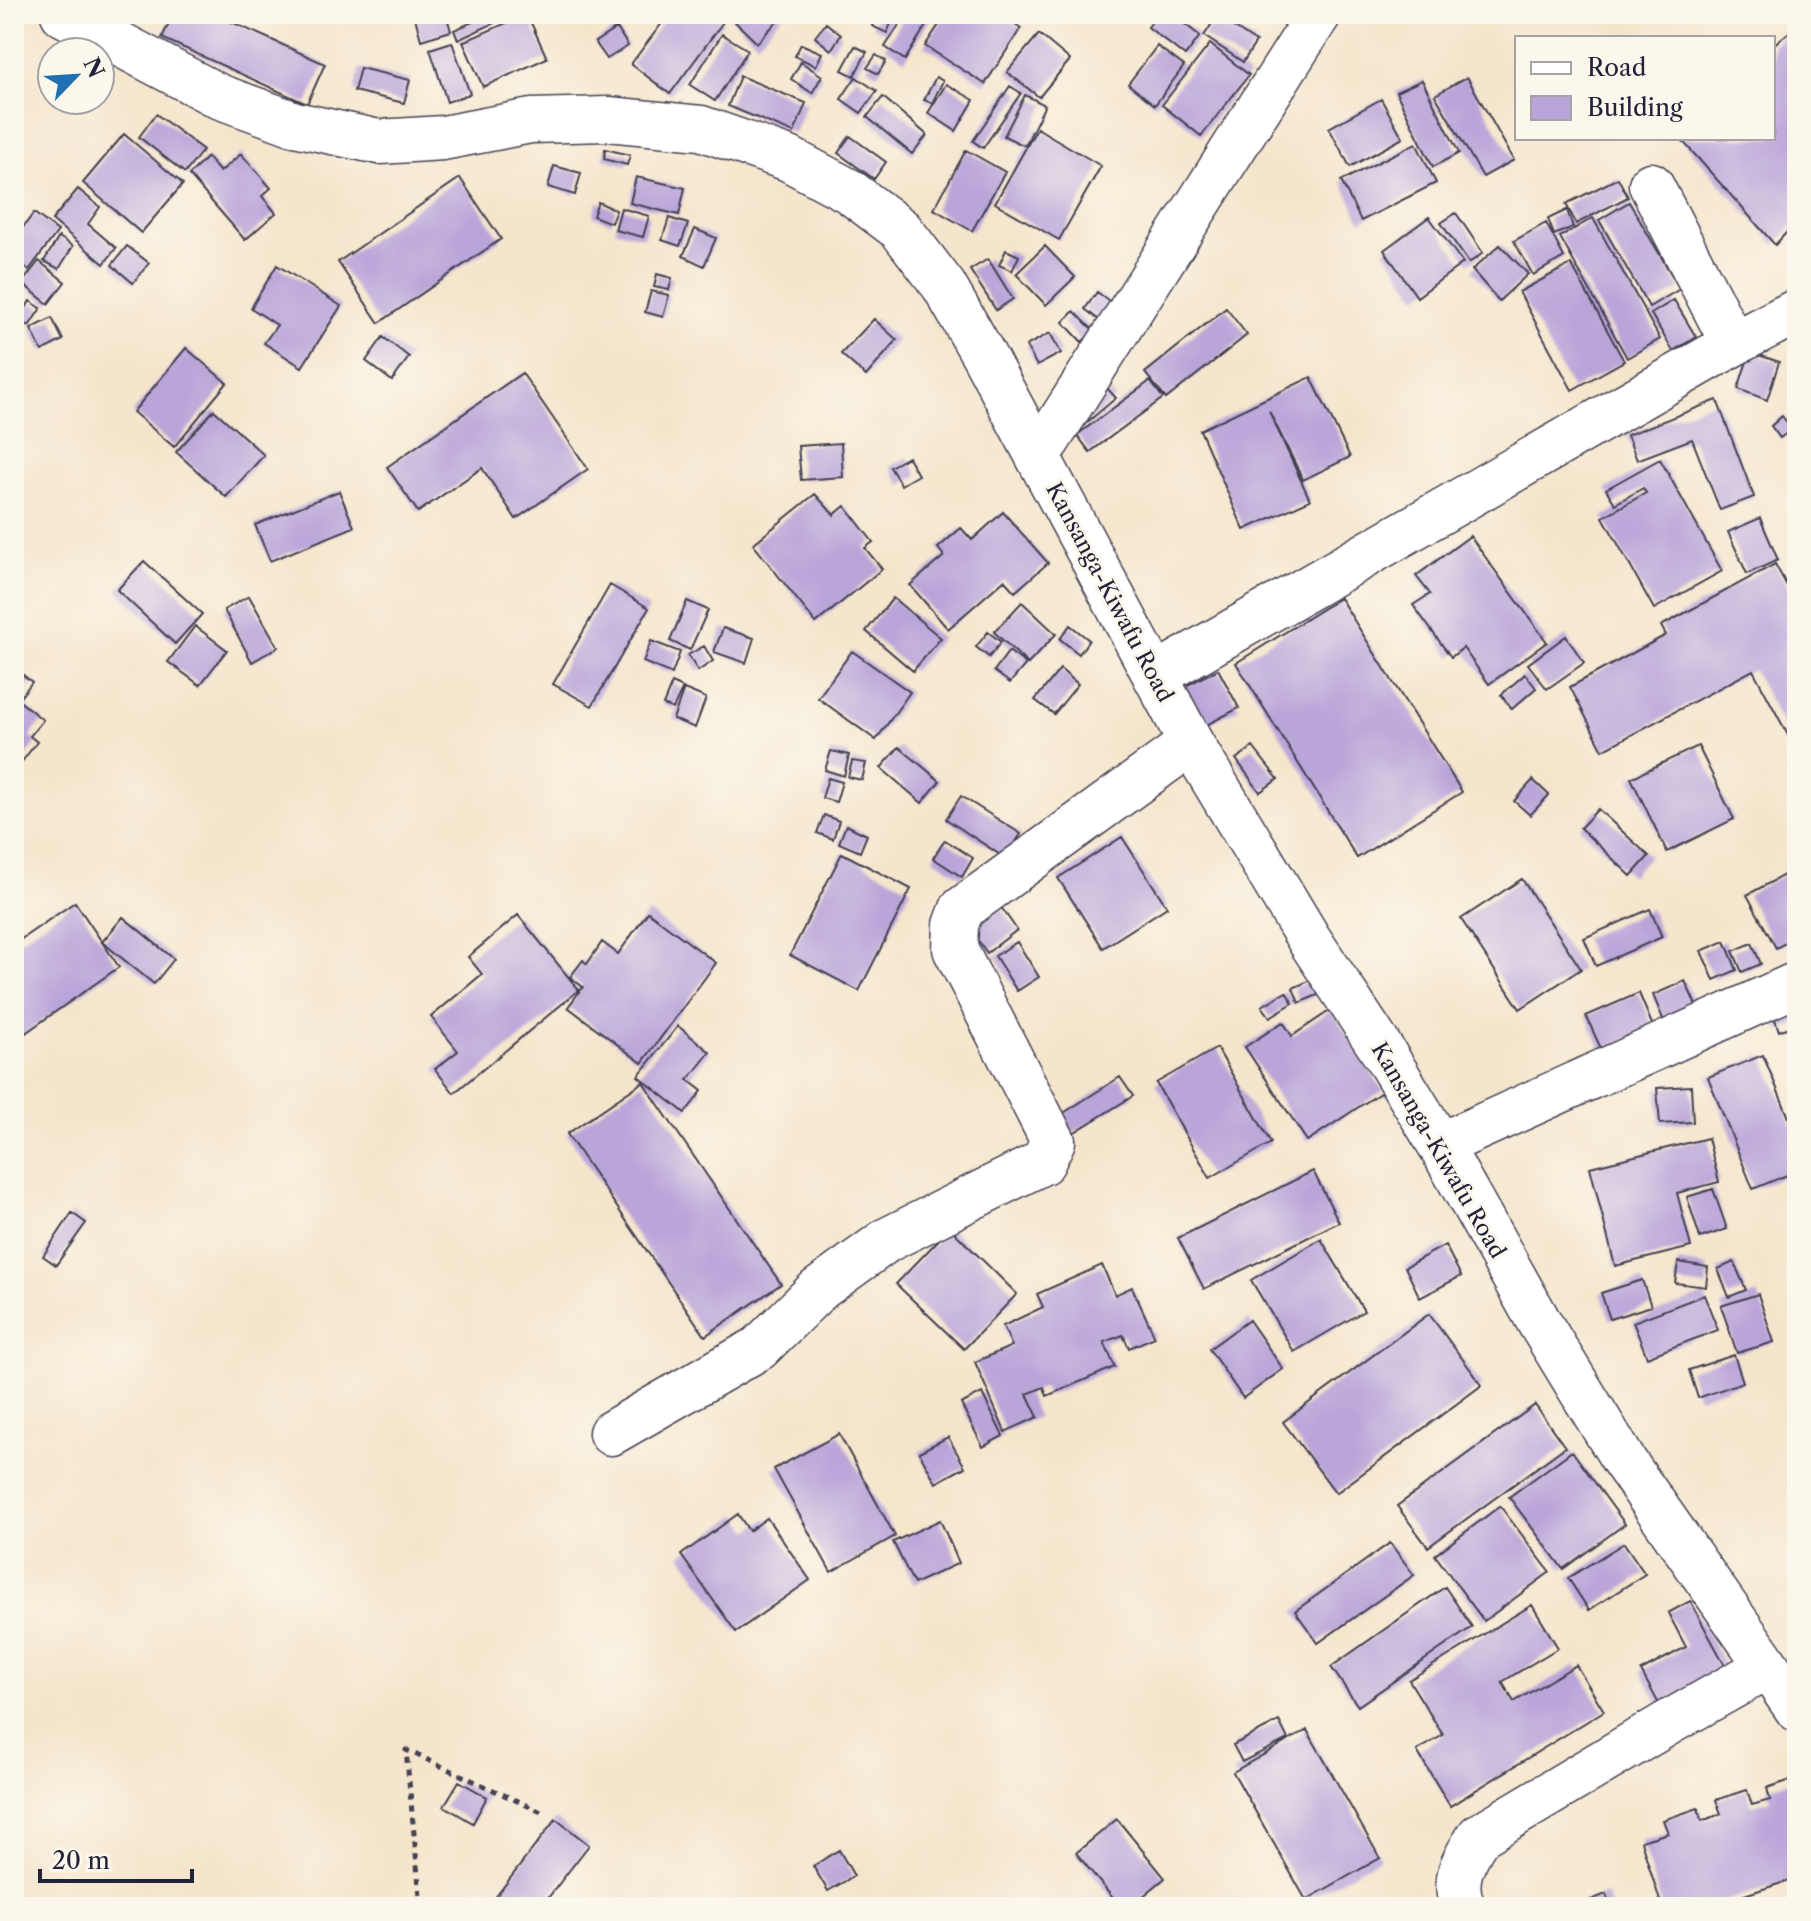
<svg xmlns="http://www.w3.org/2000/svg" width="1811" height="1921" font-family="'Libre Caslon Text',serif">
<rect width="100%" height="100%" fill="#fbf7ec"/>
<filter id="ink" filterUnits="userSpaceOnUse"><feTurbulence type="fractalNoise" baseFrequency=".0125" numOctaves="2"/><feDisplacementMap in="SourceGraphic" scale="16" xChannelSelector="R" yChannelSelector="G"/><feConvolveMatrix kernelMatrix="1 2 1 2 8 2 1 2 1" color-interpolation-filters="sRGB"/></filter>
<filter id="wash" filterUnits="userSpaceOnUse"><feTurbulence type="fractalNoise" baseFrequency=".006" numOctaves="4" result="noise"/><feDisplacementMap in="SourceGraphic" scale="32" xChannelSelector="R" yChannelSelector="G"/><feGaussianBlur stdDeviation="1.8" result="paint"/><feColorMatrix in="noise" values="0 0 0 0 0 0 0 0 0 0 0 0 0 0 0 0 0 1.4 0 .05"/><feComposite in="paint" operator="in"/></filter>
<g filter="url(#wash)">
<rect width="100%" height="100%" fill="#f5e5cc"/>
<g id="blocks">
<!-- building -->
<path fill="#baa5d9" d="M173,14H214L325,64L307,104L162,38Z
M414,14H446L451,31L421,40Z
M491,14H503L505,18L458,40L454,30Z
M527,14L547,58L483,87L463,42Z
M669,14H712L723,22L670,94L631,64Z
M727,14H784L757,43Z
M877,14H895L887,33L872,26Z
M906,14H922L930,19L905,60L885,47Z
M946,14H1000L1021,28L985,84L925,46Z
M1158,14H1172L1200,36L1185,56L1148,27Z
M1217,16L1256,42L1243,62L1204,36Z
M826,23L841,35L831,50L815,37Z
M1797,26V221L1775,245L1680,138H1773V45Z
M617,28L628,46L607,59L595,42Z
M722,34L748,50L715,101L690,85Z
M1039,34L1070,60L1039,97L1007,72Z
M452,42L470,94L447,102L430,49Z
M801,44L822,53L816,66L795,56Z
M1210,44L1249,75L1201,136L1162,105Z
M855,46L867,52L854,76L842,70Z
M1157,46L1184,66L1155,105L1128,84Z
M876,55L886,61L878,74L867,68Z
M801,62L822,76L812,93L791,79Z
M360,68L410,80L404,103L354,91Z
M740,76L806,103L794,133L728,106Z
M856,77L877,91L861,113L841,99Z
M936,77L943,81L932,103L924,100Z
M1467,77L1514,160L1483,177L1435,95Z
M1422,80L1459,153L1433,167L1396,92Z
M946,84L974,100L956,131L928,113Z
M1010,86L1021,93L983,148L973,141Z
M1025,95L1045,105L1025,146L1004,136Z
M883,97L927,135L912,154L867,117Z
M1381,99L1403,138L1350,167L1329,128Z
M156,114L203,150L185,173L139,137Z
M1037,128L1101,166L1059,240L995,203Z
M124,134L183,184L141,233L83,183Z
M850,136L886,162L874,179L838,153Z
M1416,143L1436,183L1361,221L1341,181Z
M605,149L630,155L627,165L604,159Z
M966,150L1005,172L972,231L934,209Z
M241,154L271,188L262,196L276,213L245,240L189,175L207,157L220,172Z
M554,166L581,173L575,195L548,187Z
M636,177L685,188L679,215L630,203Z
M460,178L501,239L379,323L338,262Z
M1618,178L1628,197L1576,224L1566,204Z
M78,189L100,207L88,224L116,248L104,264L52,220Z
M598,202L616,210L611,223L593,216Z
M1629,202L1680,289L1649,307L1599,220Z
M621,208L649,216L643,237L615,230Z
M1567,210L1573,227L1554,235L1548,219Z
M34,213L58,231L29,270L14,258V239Z
M1456,213L1483,253L1469,263L1441,223Z
M1429,217L1463,263L1417,297L1384,250Z
M669,218L688,224L680,246L662,240Z
M1593,218L1660,339L1627,358L1560,237Z
M1546,223L1564,257L1533,275L1514,241Z
M695,229L716,238L704,266L683,256Z
M59,237L73,246L59,269L44,261Z
M1500,245L1528,274L1499,301L1472,270Z
M127,246L149,263L133,283L112,265Z
M1045,246L1075,277L1046,305L1016,274Z
M1006,250L1019,256L1012,271L999,265Z
M988,259L1013,299L996,310L970,270Z
M39,261L65,282L48,304L22,283Z
M1571,264L1624,361L1572,390L1519,292Z
M277,265L341,306L302,367L264,343L277,325L251,308Z
M657,274L672,278L669,290L654,287Z
M651,291L669,295L663,317L645,312Z
M1097,292L1113,304L1100,321L1085,309Z
M1674,300L1696,337L1673,351L1651,314Z
M30,301L41,308L29,326L19,319Z
M1226,308L1247,335L1166,399L1145,373Z
M1074,311L1094,331L1082,342L1063,322Z
M52,318L63,340L42,351L31,329Z
M874,319L897,340L866,376L841,354Z
M1050,333L1061,353L1037,366L1026,346Z
M383,337L409,357L392,381L366,361Z
M186,348L227,383L174,447L133,412Z
M1750,352L1779,362L1767,400L1738,389Z
M522,373L588,469L516,519L482,468L418,512L387,467Z
M1311,377L1350,457L1303,480L1269,411L1310,500L1244,530L1200,430Z
M1150,381L1163,398L1090,452L1077,435Z
M1106,387L1116,398L1078,430Z
M1717,400L1754,497L1720,510L1692,439L1637,460L1627,435Z
M214,410L264,455L226,497L176,452Z
M1782,416L1792,429L1780,438L1771,426Z
M841,443L843,477L801,480L798,446Z
M908,457L918,475L901,485L890,467Z
M1660,459L1722,571L1654,609L1603,517L1646,493L1643,488L1615,504L1606,489Z
M339,491L354,527L270,561L255,525Z
M815,494L834,515L845,506L873,542L865,548L882,569L816,623L753,544Z
M1003,512L1048,563L1015,592L1004,580L948,629L910,585L944,556L938,548L961,528L972,540Z
M1760,518L1778,560L1747,574L1728,532Z
M1470,536L1547,642L1489,684L1463,648L1451,657L1413,605L1430,594L1416,576Z
M144,561L202,614L175,644L117,590Z
M1775,564L1797,604V752L1753,670L1603,750L1570,687L1666,635L1661,626Z
M610,585L649,608L592,706L553,684Z
M249,596L278,647L252,662L224,610Z
M893,598L941,638L913,671L866,631Z
M1340,598L1462,792L1357,858L1236,663Z
M687,601L708,610L690,650L670,641Z
M1022,602L1056,634L1028,664L994,632Z
M1070,625L1089,640L1079,654L1060,639Z
M195,626L227,650L200,685L168,662Z
M723,628L754,638L746,663L714,652Z
M988,632L1001,642L989,657L976,647Z
M1566,636L1584,663L1547,689L1528,664Z
M651,641L680,652L672,674L643,662Z
M704,646L713,661L698,671L688,655Z
M852,651L910,692L876,740L818,698Z
M1009,651L1026,664L1010,683L994,671Z
M14,668L32,682L18,700L43,720L30,736L37,742L14,772Z
M1060,669L1078,684L1054,714L1035,700Z
M1218,669L1239,708L1197,730L1176,691Z
M1525,674L1536,688L1512,709L1501,695Z
M672,683L683,688L673,709L663,705Z
M684,689L706,698L695,728L673,719Z
M1698,746L1734,819L1667,852L1631,778Z
M899,747L940,781L922,803L881,768Z
M1253,747L1278,779L1260,792L1236,759Z
M831,751L849,755L844,776L825,770Z
M852,761L866,763L862,780L848,777Z
M828,778L842,782L836,802L822,798Z
M1533,780L1549,795L1530,815L1514,801Z
M961,796L1021,834L1005,858L946,819Z
M1598,809L1649,856L1631,876L1580,828Z
M824,815L839,821L833,839L817,833Z
M846,825L867,835L860,852L839,843Z
M1122,837L1167,907L1103,948L1058,878Z
M945,840L973,858L962,877L933,858Z
M842,853L911,889L859,991L790,955Z
M1797,868V937L1776,948L1747,895Z
M1522,879L1581,969L1520,1009L1461,919Z
M75,902L102,942L123,917L174,959L154,984L102,942L119,967L14,1041V944Z
M1001,907L1017,930L987,953L970,929Z
M1650,909L1662,937L1596,966L1584,938Z
M648,912L716,963L642,1063L568,1007L583,987L570,977L583,960L587,964L602,942L618,954Z
M518,915L579,990L454,1093L435,1069L458,1051L431,1017L482,974L468,957Z
M1725,941L1737,970L1714,980L1701,951Z
M1017,942L1039,977L1017,991L995,956Z
M1752,943L1761,964L1742,972L1733,951Z
M1313,979L1320,994L1299,1003L1293,988Z
M1685,981L1701,1016L1668,1031L1653,995Z
M1286,992L1293,1003L1270,1017L1262,1006Z
M1639,993L1654,1029L1602,1051L1586,1016Z
M1797,1004V1024L1779,1031L1773,1013Z
M1331,1010L1383,1091L1307,1141L1245,1047L1283,1022L1292,1036Z
M678,1026L710,1052L688,1080L702,1091L685,1113L638,1076Z
M1217,1048L1271,1143L1210,1178L1156,1083Z
M1763,1055L1797,1137V1171L1753,1189L1708,1077Z
M1120,1077L1133,1096L1073,1133L1062,1114Z
M643,1082L781,1284L705,1336L567,1134Z
M1691,1086L1693,1122L1660,1124L1657,1088Z
M1708,1138L1719,1182L1677,1193L1691,1247L1615,1266L1590,1167Z
M1313,1171L1339,1222L1204,1289L1178,1238Z
M1713,1189L1727,1229L1700,1238L1687,1197Z
M72,1213L86,1223L56,1265L43,1256Z
M950,1228L1017,1294L964,1349L896,1284Z
M1321,1239L1364,1311L1294,1352L1251,1280Z
M1445,1245L1461,1276L1420,1298L1405,1267Z
M1678,1262L1708,1267L1706,1287L1675,1283Z
M1734,1262L1746,1290L1729,1297L1718,1269Z
M1102,1265L1115,1295L1132,1287L1155,1337L1129,1348L1123,1335L1104,1342L1115,1367L1047,1396L1044,1387L1027,1394L1038,1417L1005,1432L975,1362L1012,1346L1003,1326L1043,1307L1037,1294Z
M1642,1280L1651,1306L1610,1319L1601,1293Z
M1758,1294L1774,1342L1737,1353L1721,1306Z
M1704,1295L1718,1330L1647,1357L1633,1322Z
M1429,1314L1482,1385L1336,1493L1283,1422Z
M1249,1320L1283,1369L1243,1398L1209,1349Z
M1734,1355L1743,1382L1698,1398L1689,1370Z
M982,1393L1003,1436L983,1447L961,1404Z
M1535,1405L1565,1447L1428,1547L1397,1506Z
M839,1434L895,1536L831,1572L774,1469Z
M948,1437L965,1467L936,1483L919,1452Z
M1572,1451L1625,1524L1563,1569L1509,1497Z
M1500,1506L1550,1572L1484,1621L1435,1555Z
M738,1514L749,1531L767,1518L810,1580L736,1632L681,1555Z
M940,1520L959,1563L914,1584L893,1542Z
M1390,1543L1414,1575L1318,1643L1295,1611Z
M1624,1543L1645,1574L1589,1610L1568,1578Z
M1445,1587L1472,1627L1358,1706L1331,1667Z
M1690,1601L1727,1669L1660,1706L1641,1671L1686,1647L1668,1613Z
M1532,1605L1558,1648L1502,1682L1514,1702L1576,1665L1604,1711L1450,1806L1417,1751L1443,1735L1409,1680Z
M1279,1721L1288,1739L1242,1762L1233,1745Z
M1307,1730L1380,1858L1306,1900L1233,1772Z
M1797,1778V1878L1707,1907H1662L1641,1841L1668,1833L1663,1820L1698,1808L1702,1821L1721,1814L1716,1800L1747,1790L1752,1805L1770,1800L1767,1788Z
M459,1781L487,1797L473,1823L444,1806Z
M556,1819L589,1845L541,1907H488Z
M1117,1819L1165,1878L1130,1907H1120L1076,1853Z
M839,1850L854,1876L828,1891L813,1866Z
M1606,1894L1611,1907H1573Z"/>
</g>
</g>
<g filter="url(#ink)">
<use href="#blocks" fill-opacity="0" stroke="#423f51" stroke-width="2"/>
<g fill="none" stroke-linecap="round" stroke-linejoin="round">
<!-- minor casing -->
<g stroke="#423f51" stroke-width="47">
<path id="minor" d="M63,14L218,96L295,124L379,142L443,138L531,121L608,119L701,128L789,159L849,191L901,230L944,286L983,354L1191,743L1310,941L1384,1053L1440,1145L1539,1322L1622,1458L1797,1709
M1733,344L1797,311
M1038,456L1319,14
M1155,676L1733,344L1651,185
M1440,1145L1797,984
M611,1433L759,1348L818,1290L887,1240L1043,1162L1053,1141L955,949L956,925L962,909L1191,743
M1463,1907C1451,1880 1464,1859 1479,1836L1668,1723L1767,1667"/>
</g>
<!-- path -->
<path stroke="#423f51" stroke-width="5" stroke-dasharray="6 6" stroke-linecap="butt" d="M421,1907L406,1750L546,1814"/>
<!-- minor -->
<use href="#minor" stroke="#fff" stroke-width="44"/>
</g>
</g>
<g text-anchor="middle" stroke-width="6" stroke-linejoin="round" paint-order="stroke">
<!-- street labels -->
<g font-size="22" fill="#22223b" stroke="#fbf7ec">
<text transform="translate(1110 592) rotate(62)" y="8">Kansanga-Kiwafu Road</text>
<text transform="translate(1439 1150) rotate(60)" y="8">Kansanga-Kiwafu Road</text>
</g>
</g>
<!-- margin -->
<rect width="1811" height="1921" fill="none" stroke="#fbf7ec" stroke-width="48"/>
<!-- legend -->
<rect x="1515" y="36" width="260" height="104" fill="#fbf7ec" stroke="#a4a2a5" stroke-width="2"/>
<rect x="1531" y="62" width="40" height="12" fill="#ffffff" stroke="#a4a2a5" stroke-width="2"/>
<text x="1587" y="76" font-size="24" fill="#22223b">Road</text>
<rect x="1531" y="96" width="40" height="24" fill="#baa5d9" stroke="#a4a2a5" stroke-width="2"/>
<text x="1587" y="116" font-size="24" fill="#22223b">Building</text>
<!-- north arrow -->
<g transform="translate(76 76) rotate(65)"><circle r="38" fill="#fbf7ec" stroke="#a4a2a5" stroke-width="2"/>
<path d="M0-6L14 30L0 20L-14 30Z" fill="#1f6fb2"/>
<text y="-12" font-size="22" font-weight="bold" text-anchor="middle" fill="#22223b">N</text>
</g>
<!-- scale -->
<path d="M40 1869v12h152v-12" fill="none" stroke="#22223b" stroke-width="4"/>
<text x="52" y="1869" font-size="24" fill="#22223b" stroke="#fbf7ec" stroke-width="6" paint-order="stroke">20 m</text>
</svg>
